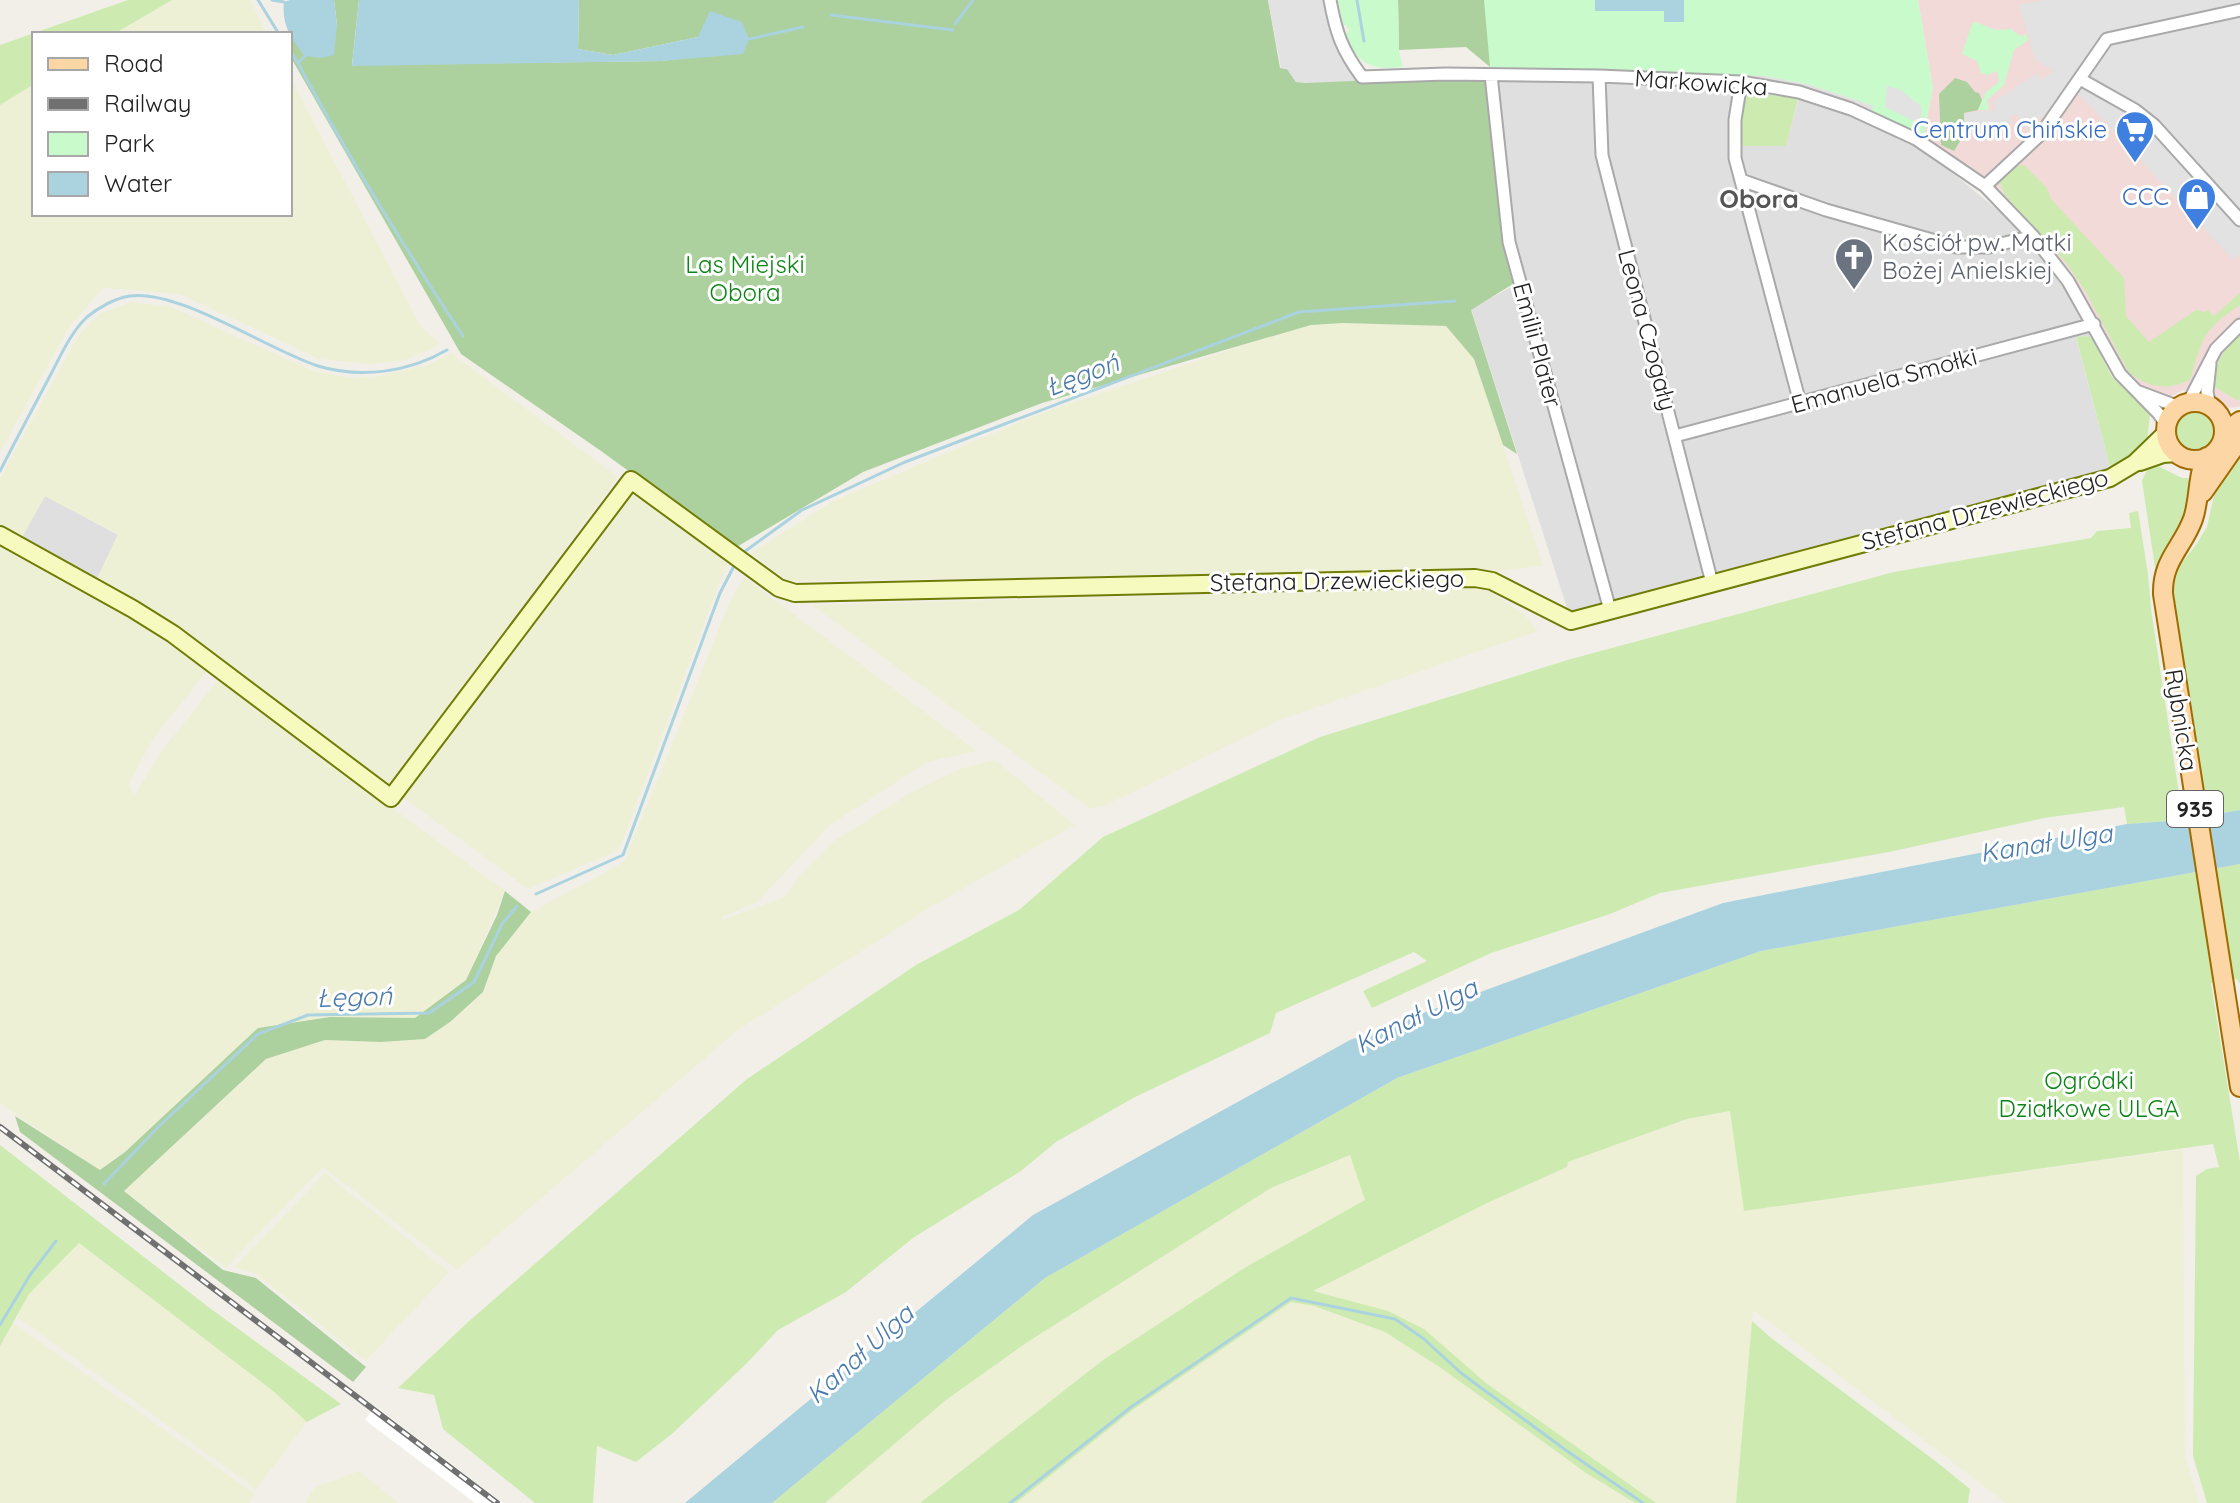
<svg xmlns="http://www.w3.org/2000/svg" width="2240" height="1503" font-family="Quicksand,sans-serif">
<rect width="100%" height="100%" fill="#f2efe9"/>
<!-- residential -->
<path fill="#e0dfdf" d="M1488,78L1733,87L1786,145L1799,97L1851,113L1928,153L2000,212L2051,268L2083,315L2092,338L2086,336L2076,338L2111,471L1569,614L1471,309L1518,283Z
M45,496L118,535L97,579L22,537Z"/>
<!-- commercial -->
<path fill="#f2dad9" d="M1918,0H2240V407L2221,408L2211,395L2183,390L2165,400L2139,385L2126,373L2115,357L2078,286L2025,219L1976,173L1923,138L1933,88Z"/>
<!-- farmland -->
<path fill="#eef0d5" d="M172,0H250L267,34H114Z
M290,77L421,327L441,344L403,361L370,364L319,359L180,294L103,288L68,329L0,452V105L34,84V214H290Z
M131,302L169,306L313,371L352,378L379,376L428,365L451,353L618,477L395,779L387,784L378,781L97,579L118,534L45,496L22,537L0,526V478L78,336L99,314Z
M1343,323L1446,326L1474,358L1543,566L1495,571L787,581L751,553L833,501L1034,416L1241,346L1311,325Z
M635,490L727,563L619,850L528,889L400,795Z
M0,544L125,611L210,667L152,740L129,784L134,796L161,752L218,680L505,891L466,980L415,1018L330,1017L258,1028L125,1152L100,1170L0,1104Z
M744,577L977,751L927,762L830,825L757,902L724,916L721,920L785,897L799,876L834,841L912,792L960,769L995,760L1075,825L929,908L738,1030L457,1270L323,1167L226,1268L124,1191L266,1059L325,1040L381,1042L425,1039L483,992L496,956L531,912L624,862L731,599Z
M1484,587L1524,614L1538,631L1282,719L1104,806L1090,809L812,605Z
M1731,1111L1745,1211L2183,1149L2185,1456L2199,1503H2006L1753,1310L1736,1503H1656L1486,1383L1424,1329L1388,1311L1312,1292L1485,1204L1567,1167L1568,1162L1688,1119Z
M1351,1155L1366,1200L1246,1267L1103,1360L920,1503H825L946,1400L1026,1343L1271,1188Z
M325,1173L449,1272L366,1361L255,1273L234,1267Z
M79,1243L273,1391L307,1422L256,1489L17,1317L29,1294Z
M1291,1302L1313,1306L1385,1332L1441,1368L1586,1473L1635,1503H1016L1134,1409Z
M12,1322L255,1494L249,1503H0V1346Z
M359,1471L399,1503H305L315,1487Z"/>
<!-- grass -->
<path fill="#cdebb0" d="M128,0H172L114,34H34V84L0,105V45Z
M1747,91L1798,99L1786,146H1738L1742,97Z
M2024,165L2047,188L2051,199L2124,278L2126,316L2149,342L2196,310L2205,312L2208,310L2214,316L2240,293V305C2202,330 2203,338 2190,380C2168,391 2146,388 2128,371L2086,292L2064,260L2005,195L2000,183C2003,171 2012,166 2024,165Z
M2240,332V399L2237,400L2211,385C2216,362 2224,349 2240,332Z
M2086,336L2092,338L2112,377L2150,414L2147,442L2111,471L2076,337Z
M2174 431a21 21 0 1 1 42 0a21 21 0 1 1-42 0Z
M2240,454V810L2207,816L2172,600L2177,568L2196,545L2207,527L2216,486Z
M2158,466L2182,478H2188C2194,512 2179,521 2165,549C2161,557 2159,566 2156,574L2142,481L2147,470Z
M2138,511L2148,574L2151,609L2183,820L2127,824L2124,807L2044,818L1889,852L1660,893L1610,914L1491,953L1372,1008L1363,991L1427,961L1414,952L1276,1013L1270,1033L1135,1097L1056,1142L1021,1171L913,1238L846,1292L778,1330L746,1364L673,1433L636,1462L597,1446L593,1503H535L443,1429L434,1395L398,1388L467,1323L747,1079L916,965L1019,910L1103,837L1320,737L1571,659L1894,572L2091,538L2097,531L2131,528L2129,513Z
M2240,864V984L2237,979L2211,983L2240,1162V1503H2207L2193,1456L2196,1176L2207,1169L2219,1167L2213,1144L1744,1211L1730,1111L1687,1119L1568,1162L1567,1167L1485,1204L1313,1291L1388,1311L1424,1329L1486,1383L1656,1503H1635L1586,1473L1441,1368L1385,1332L1314,1306L1291,1302L1134,1409L1016,1503H920L1103,1360L1246,1267L1365,1200L1350,1155L1271,1188L1026,1343L946,1400L825,1503H772L1045,1278L1397,1078L1761,951Z
M0,1145L207,1306L341,1404L307,1422L273,1391L79,1243L29,1294L0,1346Z
M1752,1321L1770,1337L1938,1463L1970,1489L1968,1503H1736Z"/>
<!-- forest -->
<path fill="#add19e" d="M334,0H359L352,65L661,61L695,57L698,37L613,55L578,49L579,0H1268L1280,68L1287,69L1296,82L1488,77L1516,282L1471,310L1517,454L1503,445L1474,359L1446,326L1343,323L1311,325L1042,403L863,472L735,548L601,451L461,354L290,56V36L291,39L337,25Z
M1398,0H1529L1507,26L1490,67L1466,47L1399,50Z
M1955,78L1967,82L1975,92L1979,93L1982,100L1978,110L1964,113L1965,133L1954,151L1941,145L1939,94Z
M505,891L531,912L496,956L483,992L450,1022L425,1039L381,1042L325,1040L266,1059L124,1191L223,1270L256,1278L366,1367L353,1382L20,1132L15,1116L100,1170L125,1152L258,1028L330,1017L415,1018L466,980L497,915Z"/>
<!-- park -->
<path fill="#c8facc" d="M1338,0H1398L1399,50L1403,67C1370,70 1359,65 1345,35L1349,31L1346,25H1343Z
M1484,0H1918L1933,88L1923,138L1871,111L1873,106L1807,84L1764,76L1490,67Z
M1976,22L1995,30L2011,29L2020,36L2026,34L2028,40L2014,50L2004,85L1987,100L1989,110H1978L1986,92L1999,82L1997,71L1988,75L1981,73L1977,61L1962,54L1972,24Z"/>
<!-- parking -->
<path fill="#e2e2e2" d="M1268,0H1326L1336,45L1342,58L1358,76L1353,81L1305,83L1296,82L1287,69L1281,68Z
M2045,0H2240V254L2233,260L2083,98L2065,86L2050,110L2028,128L2017,115L2009,116L2012,122L1984,141L1979,135L1965,133L1964,113L1994,110L1996,108L1992,102L2037,74L2041,80L2054,71L2035,59L2019,5Z
M1588,69L1764,76L1807,84L1874,106L1871,111L1808,90L1588,73Z
M1887,86L1899,89L1921,106L1922,125L1885,107Z"/>
<!-- water -->
<path fill="#aad3df" d="M290,0H334L337,25L334,55L321,58L305,56C292,40 281,24 284,2Z
M359,0H579L578,49L613,55L698,37L710,11L742,22L749,39L743,54L661,61L352,66Z
M1595,0H1684V22H1664V11H1595Z
M2240,810V864L1761,951L1397,1078L1045,1278L772,1503H685L1033,1215L1350,1040L1723,903L2127,824L2183,820Z"/>
<!-- pier -->
<path fill="#fff" d="M375,1406L503,1503H475L365,1420Z"/>
<g fill="none" stroke-linecap="round" stroke-linejoin="round">
<!-- stream -->
<path stroke="#aad3df" stroke-width="3" d="M258,0L279,34
M272,0L284,2
M1357,0L1364,41
M831,15L953,30
M955,24L973,0
M749,39L803,27
M290,51L298,63
M305,56L298,63C348,157 404,247 463,336
M0,471C17,438 34,406 51,374C61,355 71,332 87,317C98,308 115,298 130,296C179,289 268,350 318,366C361,379 409,372 447,350
M744,552L802,510L905,462L1299,312L1455,301
M536,894L623,855L720,593L734,566
M104,1184L158,1127L258,1034L308,1015L429,1013L474,982L502,924L517,906
M0,1325L30,1275L56,1241
M1010,1503L1131,1407L1291,1298L1395,1319L1424,1339L1461,1373L1567,1451L1643,1503"/>
<!-- street casing -->
<g stroke="#a9a9a9" stroke-width="15">
<path id="street" d="M1330,0C1336,33 1342,50 1362,77L1445,74L1599,76L1741,82L1799,92L1851,109L1916,139L1985,186L2033,236L2068,281L2120,374L2159,414L2166,425
M1491,75L1509,242L1610,610
M1599,76L1602,155L1712,583
M2080,79L2135,110L2154,125L2240,220
M1741,82L1735,120V158L1800,403
M1741,180L1826,210L1957,247H1989L2033,236
M1985,186L2041,134L2107,39L2240,10
M2210,364L2207,392L2210,406
M2139,392L2179,407
M2188,403L2216,349L2240,325
M1675,436L2094,324"/>
</g>
<!-- secondary casing -->
<g stroke="#707d05" stroke-width="20">
<path id="secondary" d="M2140,462L2163,454L2177,453
M0,535L133,609L173,634L391,798L631,480L779,588L795,593L1475,578L1492,581L1571,621L2110,478L2135,463L2166,433"/>
</g>
<!-- primary casing -->
<g stroke="#a06b00" stroke-width="22">
<path id="primary" d="M2166 431a29 29 0 1 1 58 0a29 29 0 1 1-58 0Z
M2224,433L2240,421
M2207,457C2197,474 2200,499 2193,519C2183,547 2162,560 2163,594L2240,1087
M2203,492L2240,439"/>
</g>
<!-- street -->
<use href="#street" stroke="#fff" stroke-width="11"/>
<!-- secondary -->
<use href="#secondary" stroke="#f7fabf" stroke-width="16"/>
<!-- primary -->
<use href="#primary" stroke="#fcd6a4" stroke-width="18"/>
<!-- rail casing -->
<g stroke="#707070" stroke-width="6">
<path id="rail" d="M0,1127L497,1503"/>
</g>
<!-- rail -->
<use href="#rail" stroke="#fff" stroke-width="3" stroke-dasharray="9" stroke-linecap="butt"/>
</g>
<!-- icons -->
<defs>
<g id="supermarket-pin" transform="scale(2)"><path d="M0 17L-7.5 6A9.5 9.5 0 1 1 7.5 6Z" fill="#3f7fe0" stroke="#fff"/><path d="M-6-5.5h2.5l.6 2H6L4.5 2H-2.5L-4.4-4H-6ZM-1.5 3.2a1.3 1.3 0 1 0 .1 0ZM3 3.2a1.3 1.3 0 1 0 .1 0Z" fill="#fff"/></g>
<g id="shop-pin" transform="scale(2)"><path d="M0 17L-7.5 6A9.5 9.5 0 1 1 7.5 6Z" fill="#3f7fe0" stroke="#fff"/><path d="M-5-2.5h2.3a2.7 3.5 0 0 1 5.4 0H5L5.5 6h-11ZM-1.5-2.5h3a1.5 2.3 0 0 0-3 0Z" fill="#fff"/></g>
<g id="church-pin" transform="scale(2)"><path d="M0 17L-7.5 6A9.5 9.5 0 1 1 7.5 6Z" fill="#6b7280" stroke="#fff"/><path d="M-1.2-6h2.4v3.5h3.3v2.4h-3.3V6h-2.4V-.1h-3.3v-2.4h3.3Z" fill="#fff"/></g>
</defs>
<g fill-rule="evenodd">
<use href="#supermarket-pin" x="2135" y="130"/>
<use href="#shop-pin" x="2197" y="197"/>
<use href="#church-pin" x="1854" y="257"/>
</g>
<g text-anchor="middle" stroke-width="6" stroke-linejoin="round" paint-order="stroke">
<!-- shield labels -->
<rect fill="#fff" stroke="#646464" stroke-width="2" x="2167" y="791" width="56" height="36" rx="6"/>
<g font-size="22" font-weight="bold" fill="#222">
<text x="2195" y="817">935</text>
</g>
<!-- street labels -->
<g font-size="24" fill="#222" stroke="#fff">
<text transform="translate(1701 83) rotate(4)" y="8">Markowicka</text>
<text transform="translate(1647 330) rotate(75)" y="8">Leona Czogały</text>
<text transform="translate(1537 345) rotate(75)" y="8">Emilii Plater</text>
<text transform="translate(1884 381) rotate(-15)" y="8">Emanuela Smołki</text>
<text transform="translate(1985 510) rotate(-15)" y="8">Stefana Drzewieckiego</text>
<text transform="translate(1337 581) rotate(-1)" y="8">Stefana Drzewieckiego</text>
<text transform="translate(2181 720) rotate(81)" y="8">Rybnicka</text>
</g>
<!-- shop labels -->
<g font-size="24" fill="#366cbe" stroke="#fff" text-anchor="end">
<text x="2107" y="138">Centrum Chińskie</text>
<text x="2169" y="205">CCC</text>
</g>
<!-- worship labels -->
<g font-size="24" fill="#5b616d" stroke="#fff" text-anchor="start">
<text x="1882" y="251">Kościół pw. Matki<tspan x="1882" dy="28">Bożej Anielskiej</tspan></text>
</g>
<!-- park labels -->
<g font-size="24" fill="#0c8416" stroke="#fff">
<text x="745" y="273">Las Miejski<tspan x="745" dy="28">Obora</tspan></text>
<text x="2089" y="1089">Ogródki<tspan x="2089" dy="28">Działkowe ULGA</tspan></text>
</g>
<!-- neighbourhood labels -->
<g font-size="26" font-weight="bold" fill="#555" stroke="#fff">
<text x="1759" y="208">Obora</text>
</g>
<!-- water labels -->
<g font-size="26" font-style="italic" fill="#4a7aab" stroke="#fff">
<text transform="translate(1082 375) rotate(-21)" y="9">Łęgoń</text>
<text transform="translate(2046 843) rotate(-9)" y="9">Kanał Ulga</text>
<text transform="translate(354 997) rotate(-2)" y="9">Łęgoń</text>
<text transform="translate(1416 1016) rotate(-27)" y="9">Kanał Ulga</text>
<text transform="translate(860 1354) rotate(-42)" y="9">Kanał Ulga</text>
</g>
</g>
<!-- legend -->
<rect x="32" y="32" width="260" height="184" fill="#ffffff" stroke="#a7a7a7" stroke-width="2"/>
<rect x="48" y="58" width="40" height="12" fill="#fcd6a4" stroke="#a7a7a7" stroke-width="2"/>
<text x="104" y="72" font-size="24" fill="#222222">Road</text>
<rect x="48" y="98" width="40" height="12" fill="#707070" stroke="#a7a7a7" stroke-width="2"/>
<text x="104" y="112" font-size="24" fill="#222222">Railway</text>
<rect x="48" y="132" width="40" height="24" fill="#c8facc" stroke="#a7a7a7" stroke-width="2"/>
<text x="104" y="152" font-size="24" fill="#222222">Park</text>
<rect x="48" y="172" width="40" height="24" fill="#aad3df" stroke="#a7a7a7" stroke-width="2"/>
<text x="104" y="192" font-size="24" fill="#222222">Water</text>
</svg>
